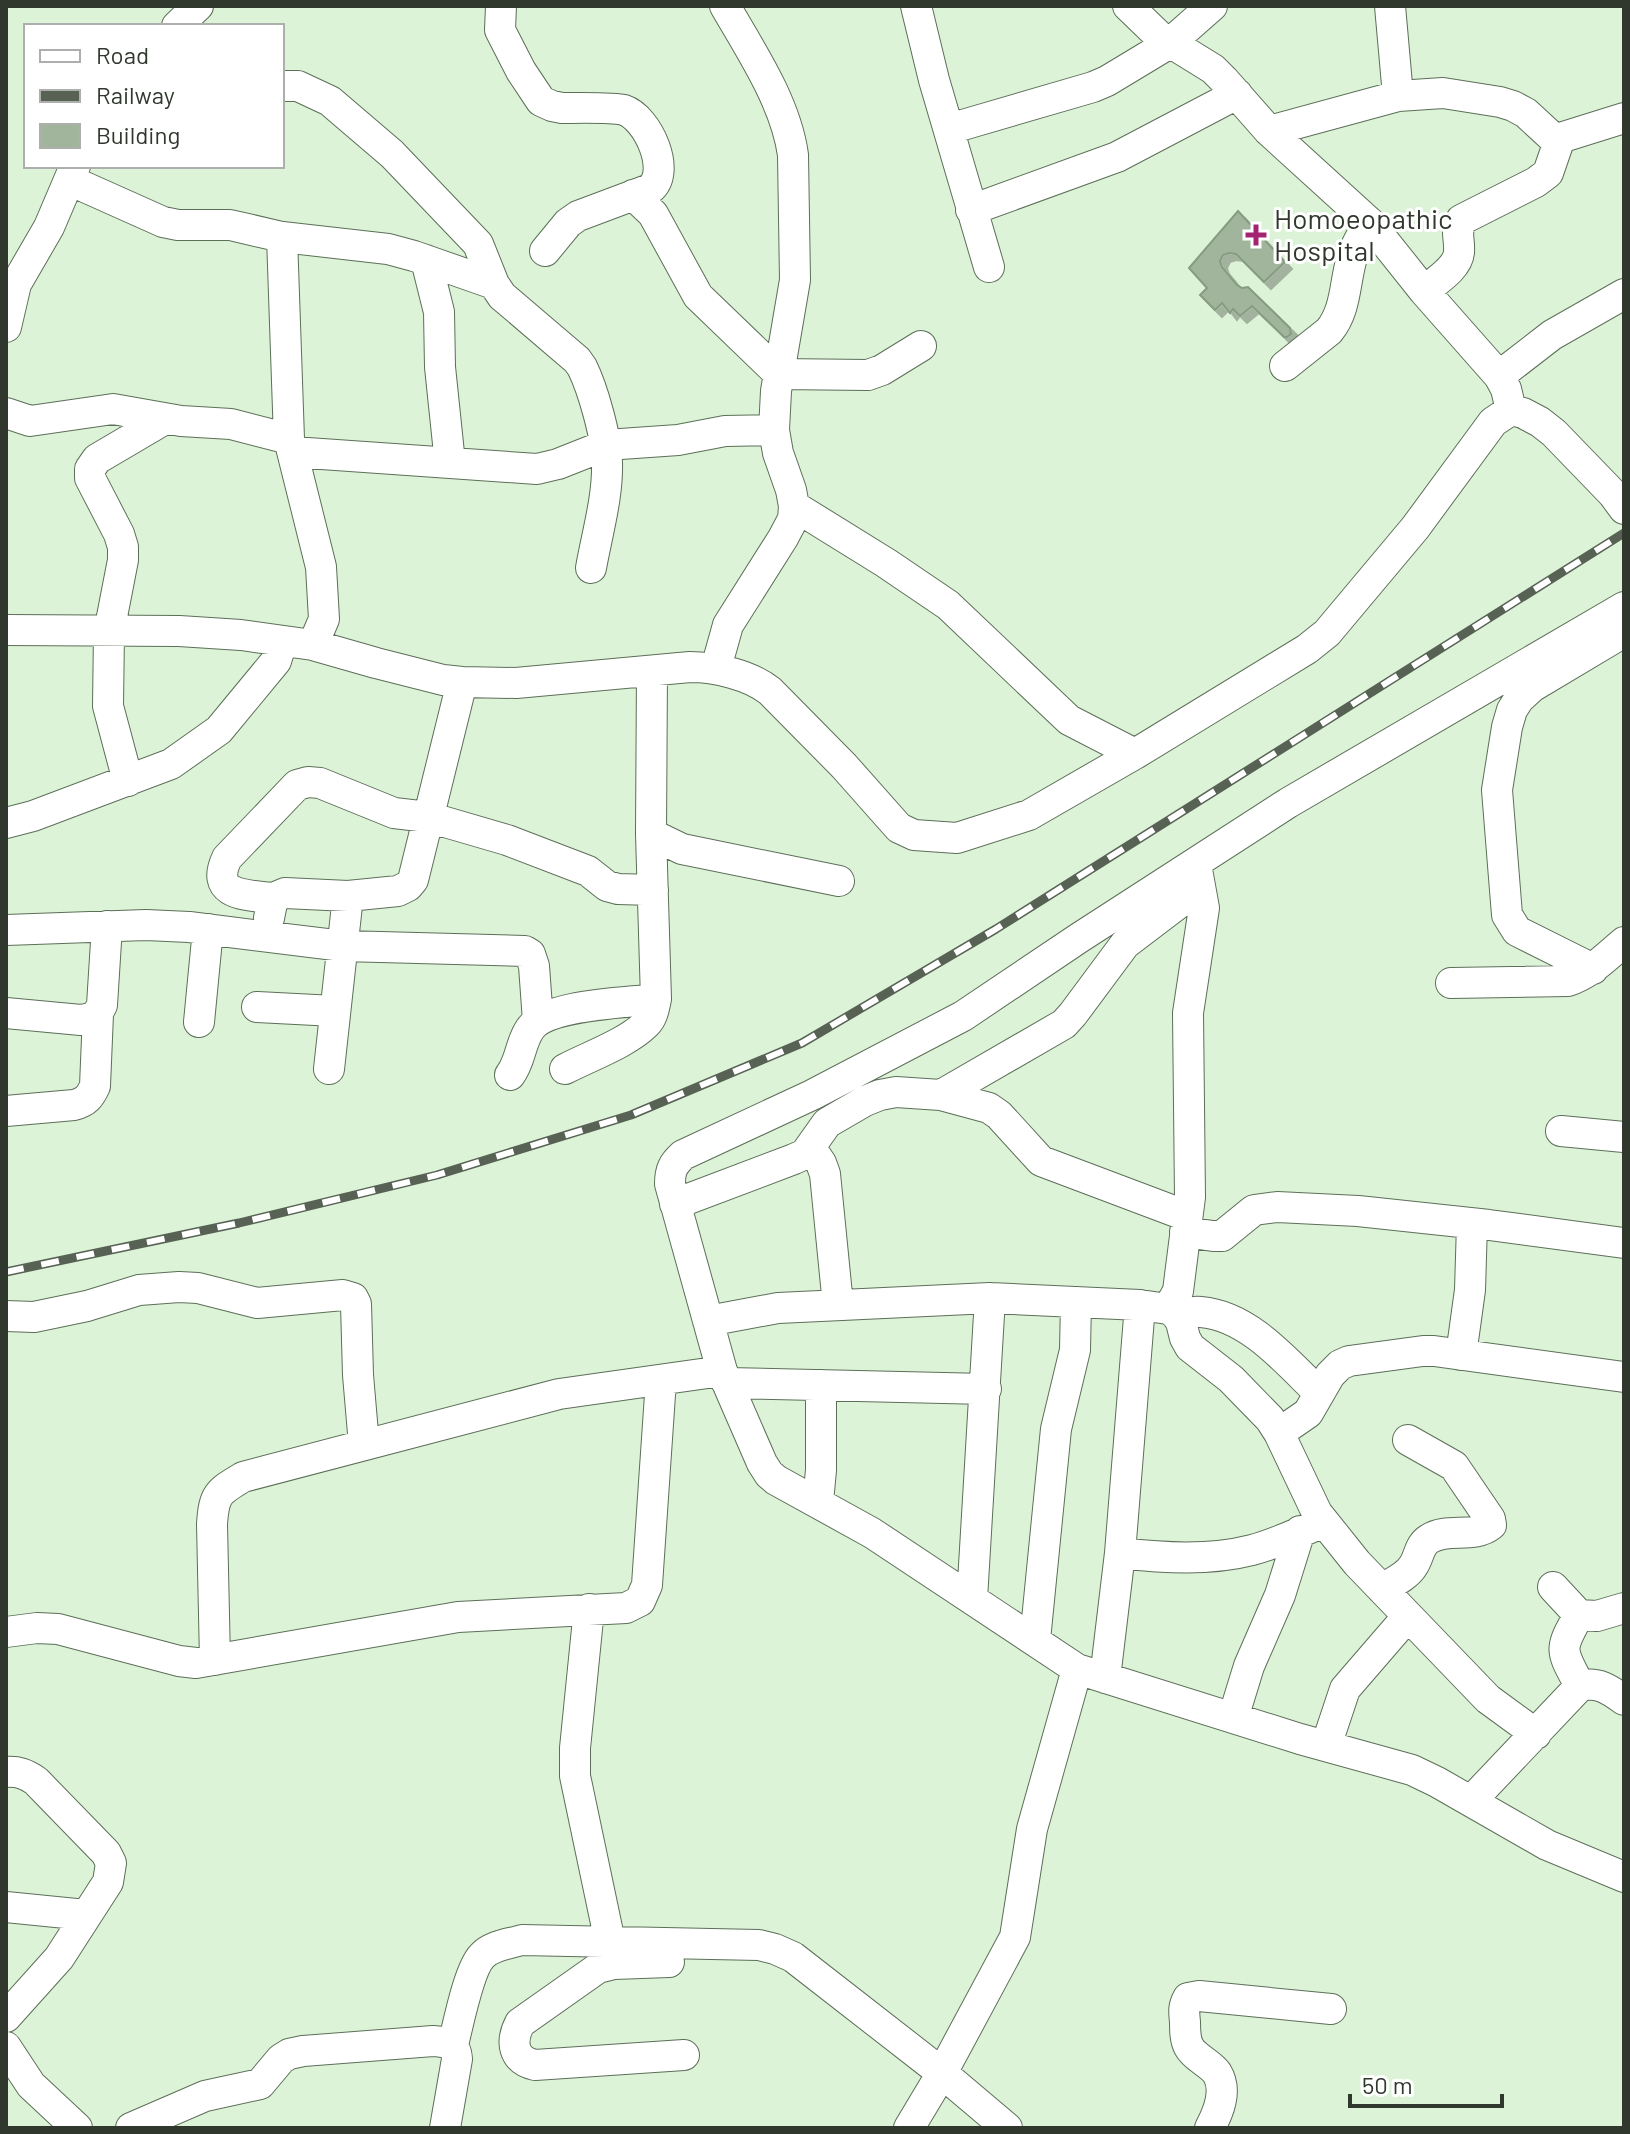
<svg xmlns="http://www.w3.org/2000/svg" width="1630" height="2134" font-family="Barlow,sans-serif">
<defs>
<filter id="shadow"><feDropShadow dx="7" dy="7" stdDeviation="0" flood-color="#0004"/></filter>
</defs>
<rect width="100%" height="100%" fill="#ddf3d8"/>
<!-- building -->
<path fill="#a0b59c" stroke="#869b82" stroke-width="2" filter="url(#shadow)" d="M1238,211L1285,262L1264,282L1236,254L1229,253L1223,255L1220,261L1222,267L1237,285L1242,288L1248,287L1290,328L1291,334L1287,337H1284L1252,306L1240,316L1233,309L1230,313L1222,303L1215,310L1200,295L1207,288L1189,268Z"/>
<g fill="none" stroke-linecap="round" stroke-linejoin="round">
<!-- minor casing -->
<g stroke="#5c6f58" stroke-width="32">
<path id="minor" d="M501,6L500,30L521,71L541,101L552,106L562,108C576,108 613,107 624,110C648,118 672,172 650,189L578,216L568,223L545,251
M916,6L934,80L989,267
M1128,6L1158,35L1213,69L1224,80L1269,131L1369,222L1424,291L1499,376L1506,389L1511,410
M1390,6L1398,96
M177,26L198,6
M282,86H298L330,101L392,154L478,244L494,284L502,296L577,360L582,367C593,389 607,439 607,463C608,497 597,534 591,568
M949,129L1093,87L1107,81L1170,43L1212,6
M1269,131L1398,96L1443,93L1500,102L1513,106L1526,113L1552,137L1560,138L1624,118
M69,180L163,222L178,225H230L282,237L388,249L414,256L494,284
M633,195L653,214L698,296L779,374L868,375L882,370L921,346
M971,210L1117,157L1237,94
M282,237L289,439L321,567L324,619L313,645
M426,260L439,312L440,367L450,463
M1424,291C1436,281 1458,268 1459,252C1460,239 1455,232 1461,220L1536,182L1548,173L1560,138
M6,327L16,284L49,227L75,166
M1285,366L1329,331C1348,308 1344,278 1354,251C1358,241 1364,232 1369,222
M1499,376L1552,335L1624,294
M6,413L30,421L113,409L181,421L231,424L289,439
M293,452L537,469L558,464L606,445L678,440L725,431L774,430
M794,506L886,563L948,605L1069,720L1135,754
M1624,607L1288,803L1079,938L963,1016L812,1095L683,1155C673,1164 670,1170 670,1184L722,1371L762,1463L769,1474L776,1480L872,1533L1077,1669L1300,1739L1412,1770L1437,1782L1547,1845L1624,1877
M6,630L179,631L241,635L313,645L376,663L443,680L462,682L516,683L690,667C715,667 750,675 770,691L844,766L899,828L914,835L957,838L1029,815L1135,754L1307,649L1327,633L1415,528L1493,422L1511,410L1523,413L1540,422L1554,433L1613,494L1624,509
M716,668L728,625L783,538L793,519L794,506L791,490L778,453L774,430L776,391L795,280L793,155C786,103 751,51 725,6
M128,781L108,706L109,632L123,560V547L119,534L90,478V469L97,459L165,419
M6,823L33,816L171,764L219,730L276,661L282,642
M651,834L682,849L839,881
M273,898C246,895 209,896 227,858L297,785L308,782L320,783L394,813L428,817L507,840L588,871L607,886L618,889L653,890
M269,918L273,898L285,893L348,896L398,891L408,886L413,880L462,682
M6,930L146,925L189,927L343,946L525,951L530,954L534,966L538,1021
M1593,969L1517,931L1507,915L1497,790L1507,727L1512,710L1519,699L1532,687L1624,632
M1451,983L1568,981C1590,974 1606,957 1624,942
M257,1007L335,1011
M6,1013L81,1020C93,1018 97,1016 102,1005L107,926
M199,1022L208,929
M329,1069L348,896
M565,1069C590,1056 627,1043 646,1024C653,1017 654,1008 656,999L651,834L652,671
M510,1075C521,1061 520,1043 530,1029C546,1004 627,1003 656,999
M941,1095L1064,1024L1073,1014L1125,944L1200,887
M6,1111L74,1105C86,1102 90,1097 95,1086L98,1014
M1561,1131L1624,1137
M810,1147L821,1163L825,1174L838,1305
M675,1204L794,1159L805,1154L827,1123L865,1101L880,1095L896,1092L941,1095L989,1108L999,1115L1041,1161L1187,1216
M1185,1232L1213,1236H1222L1254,1210L1277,1207L1358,1211L1489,1225L1624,1243
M1168,1309L1178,1291L1190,1197L1188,1013L1204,908L1196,864
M1176,1314C1184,1313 1193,1311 1201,1312C1249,1316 1287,1362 1319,1393
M6,1316L34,1317L87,1306L139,1290L179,1287L198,1288L257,1303L343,1295L353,1298L356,1304L358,1375L364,1445
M708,1321L778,1308L990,1298L1140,1305L1168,1309L1176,1314L1181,1322L1185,1338L1190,1347L1231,1379L1270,1419L1279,1433L1317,1513L1357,1563L1488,1699L1536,1734
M1461,1355L1470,1290L1472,1224
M727,1383L986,1389
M1279,1433L1308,1413L1330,1375L1340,1365L1349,1361L1423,1351H1434L1624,1377
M818,1502L821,1470V1385
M1120,1553C1164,1558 1209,1561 1252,1550C1276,1544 1299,1532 1322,1523
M1553,1587L1579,1615L1597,1616L1624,1608
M1382,1589C1392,1583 1407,1576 1413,1566C1419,1558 1419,1545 1429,1539C1447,1527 1474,1539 1491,1525L1490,1519L1454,1466L1408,1440
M972,1599L990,1298
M589,1609L575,1748V1776L610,1942
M1579,1615C1558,1651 1561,1650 1580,1686
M6,1632L37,1628L58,1629L179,1661L196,1663L458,1617L626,1608L640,1601L647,1585L661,1380
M1035,1640L1056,1429L1075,1350L1076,1302
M215,1660L212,1524C214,1494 218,1492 243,1477L559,1394L722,1371
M1105,1678L1120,1553L1140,1305
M1233,1718L1249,1666L1280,1595L1300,1531
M1326,1746L1345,1689L1408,1616
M6,1772C18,1771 26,1774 36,1781L106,1853L111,1863L108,1882L59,1958L6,2017
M1471,1801L1580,1686C1598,1681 1610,1690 1624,1700
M6,1907L86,1915
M669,1962L614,1964L598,1968L520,2023C510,2042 513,2060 535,2065L684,2055
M453,2045C458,2025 469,1969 482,1956C492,1945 509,1944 522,1940L759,1945L775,1949L793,1957L942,2073L1007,2128
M6,2047L31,2085L77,2128
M131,2128L205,2096L260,2084L281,2059L289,2054L303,2051L433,2041C447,2042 456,2043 457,2059L445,2128
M909,2128L942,2073L1015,1937L1032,1829L1077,1669
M1210,2128C1218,2113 1228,2091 1217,2073C1210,2063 1195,2058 1189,2047C1185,2040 1185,2030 1185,2022C1184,2012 1183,2007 1188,1998L1199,1996L1331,2009"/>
</g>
<!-- minor -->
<use href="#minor" stroke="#fff" stroke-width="30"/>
<!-- rail casing -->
<g stroke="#576255" stroke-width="9">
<path id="rail" d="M6,1272L239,1223L437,1175L631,1115L802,1043L996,929L1624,533"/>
</g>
<!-- rail -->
<use href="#rail" stroke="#fff" stroke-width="6" stroke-dasharray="18" stroke-linecap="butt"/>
</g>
<!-- markers -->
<path fill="#a52472" stroke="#fff" stroke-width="3" d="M1252 223h8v8h8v8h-8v8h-8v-8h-8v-8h8z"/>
<g text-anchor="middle" stroke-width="6" stroke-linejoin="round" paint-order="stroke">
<!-- poi labels -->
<g font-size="28" fill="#30382e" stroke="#fff" text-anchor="start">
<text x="1274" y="229">Homoeopathic<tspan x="1274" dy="32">Hospital</tspan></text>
</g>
</g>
<!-- border -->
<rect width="1630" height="2134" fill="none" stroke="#30382e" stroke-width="16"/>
<!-- legend -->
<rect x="24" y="24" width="260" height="144" fill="#ffffff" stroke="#acafab" stroke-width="2"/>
<rect x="40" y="50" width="40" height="12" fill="#ffffff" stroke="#acafab" stroke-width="2"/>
<text x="96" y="64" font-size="24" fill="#30382e">Road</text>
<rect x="40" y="90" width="40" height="12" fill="#576255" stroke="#acafab" stroke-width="2"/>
<text x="96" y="104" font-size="24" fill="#30382e">Railway</text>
<rect x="40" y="124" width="40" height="24" fill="#a0b59c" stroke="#acafab" stroke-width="2"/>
<text x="96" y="144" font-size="24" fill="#30382e">Building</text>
<!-- scale -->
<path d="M1350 2094v12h152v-12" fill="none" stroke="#30382e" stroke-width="4"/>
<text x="1362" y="2094" font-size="24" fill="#30382e" stroke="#ffffff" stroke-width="6" paint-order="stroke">50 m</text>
</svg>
